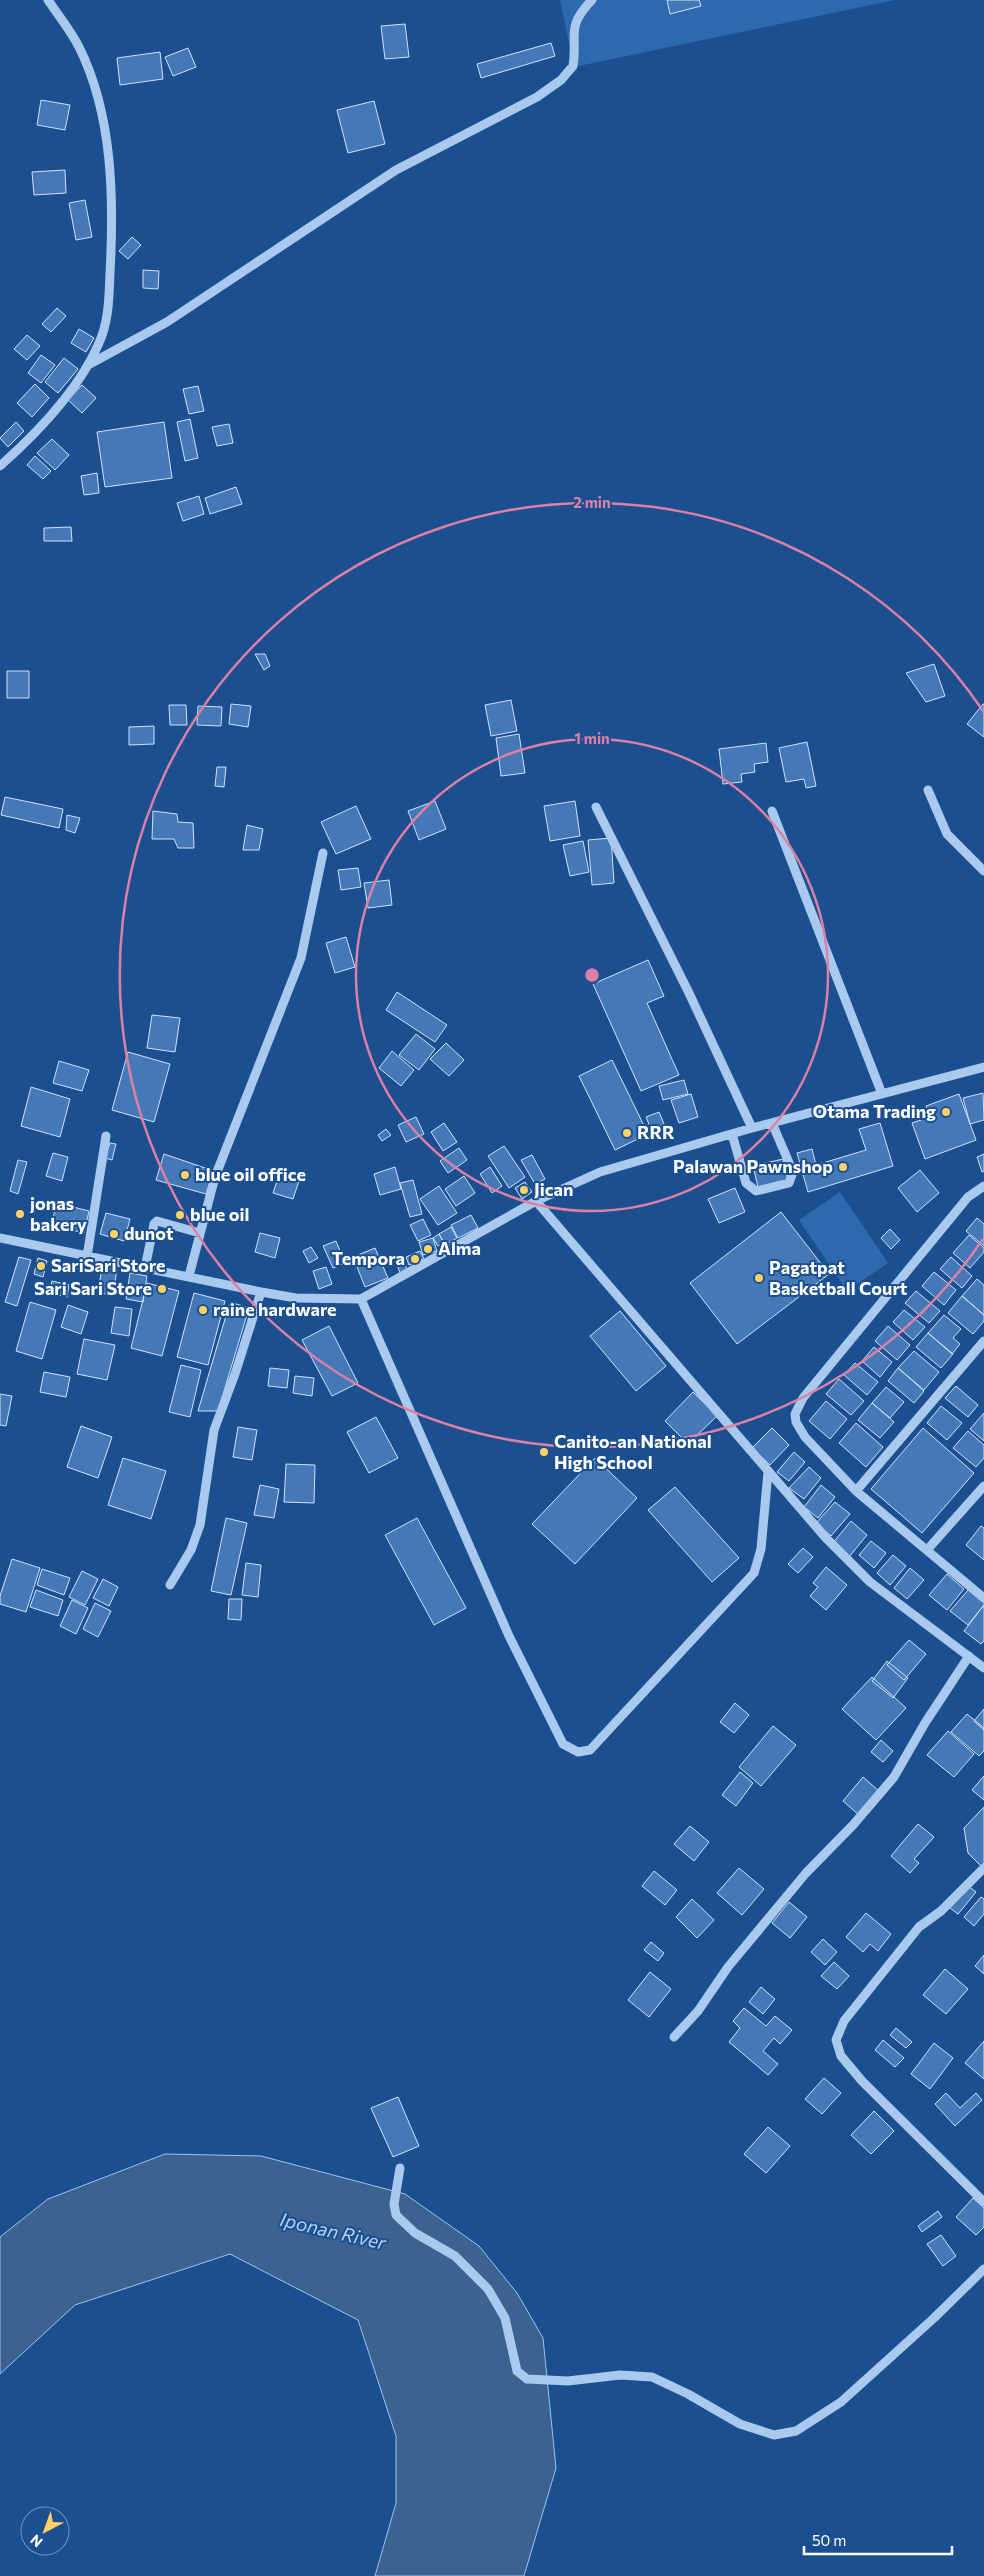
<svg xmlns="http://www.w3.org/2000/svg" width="984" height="2576" font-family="Commissioner,sans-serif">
<rect width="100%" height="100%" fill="#1b4f8f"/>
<!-- green -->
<path fill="#2e69ad" d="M560,0H895L574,67Z
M840,1192L888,1263L847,1291L799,1220Z"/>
<!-- water -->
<path fill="#3c6290" stroke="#9cc4f0" d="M165,2154L261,2156L405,2194L479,2246L517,2293L543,2338L556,2468L524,2576H375L396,2503V2436L358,2320L230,2254L75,2305L0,2374V2237L48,2199Z"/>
<!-- building -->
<path fill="#4478b7" stroke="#cfe3fa" d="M667,0H699L701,6L670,14Z
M405,24L409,57L385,59L381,26Z
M551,43L555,56L481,78L477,64Z
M188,48L196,67L173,76L165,57Z
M160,52L163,79L120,85L117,58Z
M41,100L70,105L65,130L37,125Z
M374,101L385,144L348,153L337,110Z
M65,170L66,193L34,195L32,172Z
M85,200L92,237L76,240L69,203Z
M132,237L141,245L128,259L119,251Z
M143,270L159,271L158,289L143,288Z
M57,308L66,316L51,332L42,324Z
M79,329L94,338L86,352L71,343Z
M27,335L40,346L27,360L14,349Z
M41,355L55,365L41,383L28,373Z
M64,358L78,369L58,393L45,382Z
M35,384L49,398L32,417L17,403Z
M82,385L96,398L82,413L68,400Z
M198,386L204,411L189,414L183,389Z
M190,419L198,458L185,461L177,422Z
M16,422L24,431L8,447L0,438Z
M164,422L172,478L105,487L97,432Z
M229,424L233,443L217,446L212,427Z
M52,439L69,455L55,470L37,453Z
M35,456L51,471L43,479L27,465Z
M97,473L99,493L84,495L81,476Z
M236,487L242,504L210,514L205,498Z
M199,496L204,514L183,521L177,503Z
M71,527L72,541H44V528Z
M255,654H265L270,666L264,670Z
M934,664L945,696L926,702L906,673Z
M7,671H29V698H7Z
M511,700L517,731L491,736L485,705Z
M231,704L251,706L248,727L229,724Z
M983,704H984V737L967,724Z
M169,705H186L187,725H170Z
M198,706L222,707L221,726L197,725Z
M154,726V744L129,745V727Z
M519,734L525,773L501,776L496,738Z
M807,742L816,786L806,788L804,779L786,782L779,748Z
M766,743L768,762L754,764L755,772L741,774L742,782L723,784L719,749Z
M217,767H226L224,787L215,786Z
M5,797L63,809L59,828L1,815Z
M435,801L446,829L419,840L408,811Z
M575,801L580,836L550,841L544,806Z
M356,806L371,839L336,854L321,822Z
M153,811L177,814L178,822L193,823L194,848H178L174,839H152Z
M67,815L80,818L75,833L66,830Z
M247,825L263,829L259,850H243Z
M611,838L614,883L592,885L588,840Z
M583,841L589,872L570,876L563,845Z
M358,868L361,887L341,890L338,870Z
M389,880L392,905L368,908L364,883Z
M346,937L355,967L335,973L326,943Z
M648,960L664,996L647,1003L679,1075L641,1091L593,984Z
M397,992L447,1025L435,1042L386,1010Z
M152,1015L180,1018L175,1052L147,1048Z
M416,1034L435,1049L419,1070L399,1055Z
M446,1043L464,1060L449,1076L430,1059Z
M392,1051L414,1070L401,1086L379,1068Z
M128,1052L170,1064L154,1122L112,1110Z
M612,1060L648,1134L615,1150L579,1076Z
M59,1061L89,1070L82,1091L53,1083Z
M684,1080L688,1094L663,1100L659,1086Z
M31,1087L70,1099L60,1137L21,1126Z
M983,1093L984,1120L970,1124L963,1098Z
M691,1094L698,1117L679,1123L671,1100Z
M959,1094L976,1140L925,1159L912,1123L930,1117L926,1106Z
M659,1112L664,1124L651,1129L646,1117Z
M416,1117L424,1134L406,1142L398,1125Z
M444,1123L457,1142L443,1151L431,1132Z
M880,1123L893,1166L808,1192L797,1153L812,1149L816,1165L866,1150L859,1129Z
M386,1129L391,1135L382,1141L378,1135Z
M110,1143L116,1144L112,1160L105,1158Z
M504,1146L525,1177L509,1188L488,1156Z
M459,1148L467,1160L448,1173L440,1161Z
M53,1153L68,1157L62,1181L46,1176Z
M164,1154L214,1171L206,1194L156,1180Z
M984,1154V1171L982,1172L977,1157Z
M532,1155L545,1179L535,1184L521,1160Z
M783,1159L788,1180L758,1187L753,1166Z
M18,1160L27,1162L18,1194L10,1191Z
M395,1167L401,1189L380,1195L374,1174Z
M490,1167L502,1186L492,1193L480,1174Z
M920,1170L939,1193L917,1212L898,1188Z
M279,1175L299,1181L293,1199L273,1193Z
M464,1176L475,1193L456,1206L445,1189Z
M413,1180L422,1214L410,1217L400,1183Z
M525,1182L532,1192L522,1199L515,1188Z
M439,1186L457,1213L438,1225L420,1199Z
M735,1188L745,1212L719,1223L708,1199Z
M57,1203L89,1211L84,1233L51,1225Z
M781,1212L829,1274L737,1344L690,1283Z
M106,1213L130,1219L124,1241L100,1234Z
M471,1215L478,1228L458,1238L451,1225Z
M977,1218L984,1224V1246L966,1231Z
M423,1219L431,1235L418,1241L410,1225Z
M451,1227L457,1238L445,1245L439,1234Z
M890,1229L900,1240L891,1249L881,1238Z
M260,1233L280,1238L275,1258L255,1252Z
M439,1234L444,1243L438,1246L433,1238Z
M969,1235L984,1248V1252L970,1268L953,1253Z
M433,1238L437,1251L423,1255L419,1242Z
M336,1241L345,1263L333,1268L323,1246Z
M311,1247L318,1258L309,1263L303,1251Z
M375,1248L388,1278L365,1287L353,1257Z
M420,1251L424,1259L409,1265L406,1257Z
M19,1257L31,1260L17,1306L5,1302Z
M403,1257L407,1270L400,1273L395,1259Z
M951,1257L972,1276L962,1288L940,1269Z
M38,1258L47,1261L43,1277L34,1274Z
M102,1267L117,1269L113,1295L98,1293Z
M326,1267L332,1284L319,1289L313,1271Z
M934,1272L956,1290L944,1305L922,1286Z
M130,1273L147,1276L143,1302L126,1299Z
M977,1279L984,1285V1315L962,1296Z
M52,1281L69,1285L67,1297L49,1293Z
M147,1283L179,1291L162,1356L131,1348Z
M916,1291L940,1311L929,1323L905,1303Z
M194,1293L225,1301L208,1365L177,1357Z
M962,1296L984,1315V1321L973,1334L948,1313Z
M30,1302L56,1310L42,1359L16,1351Z
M230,1302L249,1308L218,1411H198Z
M68,1305L88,1312L81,1334L61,1327Z
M115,1307L132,1309L129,1336L111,1333Z
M904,1310L925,1327L913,1340L893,1322Z
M620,1311L666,1366L636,1391L590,1336Z
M944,1315L961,1329L953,1338L960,1344L952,1354L928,1333Z
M329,1326L358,1383L332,1396L302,1340Z
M888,1326L910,1345L897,1360L875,1341Z
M928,1333L953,1354L941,1368L916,1347Z
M84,1339L115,1345L107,1380L77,1374Z
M874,1347L892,1362L880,1377L862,1361Z
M914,1351L939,1372L924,1390L898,1368Z
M855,1363L878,1382L867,1395L844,1375Z
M181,1365L201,1370L190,1417L169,1412Z
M270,1368L289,1370L287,1388L268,1386Z
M898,1368L924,1391L914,1403L888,1381Z
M44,1372L70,1377L66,1397L40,1392Z
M295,1376L314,1378L312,1396L293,1393Z
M839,1379L864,1401L851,1415L826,1394Z
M956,1386L978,1405L968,1417L945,1398Z
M886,1387L904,1402L890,1418L872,1403Z
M693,1392L717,1416L688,1444L665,1421Z
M0,1394L12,1396L6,1426L0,1425Z
M826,1401L847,1419L830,1439L809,1421Z
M872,1403L894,1422L880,1438L858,1420Z
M941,1406L962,1423L947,1440L927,1423Z
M984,1413V1441L970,1429Z
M376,1417L398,1458L369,1473L347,1432Z
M856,1423L883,1447L866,1467L839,1443Z
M81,1426L112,1437L98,1478L67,1467Z
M238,1427L257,1430L252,1460L233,1457Z
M772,1428L789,1445L770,1465L752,1448Z
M923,1428L974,1473L922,1533L871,1489Z
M968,1431L984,1445V1458L976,1467L953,1448Z
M794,1452L805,1462L789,1481L777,1472Z
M123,1458L166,1471L151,1519L108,1505Z
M595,1458L637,1498L575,1564L532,1524Z
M286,1464L315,1465L314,1503L284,1502Z
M809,1467L821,1478L804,1499L789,1488Z
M260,1485L279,1489L274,1518L254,1515Z
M821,1485L835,1497L818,1518L804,1507Z
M675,1487L739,1558L712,1582L648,1510Z
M835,1502L850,1514L831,1536L816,1523Z
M226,1518L247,1523L231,1595L211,1591Z
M417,1518L466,1608L434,1625L385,1535Z
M851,1521L867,1535L849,1557L832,1544Z
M981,1526L984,1528V1560L966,1545Z
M871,1541L886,1553L874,1568L859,1555Z
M803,1548L813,1557L798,1573L788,1564Z
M893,1555L906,1566L890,1585L877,1573Z
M12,1559L40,1568L26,1612L0,1604V1596Z
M246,1563L261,1565L258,1597L242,1595Z
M826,1567L847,1585L826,1610L810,1596L818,1587L813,1583Z
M910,1568L924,1580L907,1599L894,1588Z
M42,1569L70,1578L64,1595L37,1585Z
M82,1571L98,1579L85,1605L69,1597Z
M947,1574L964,1589L947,1610L929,1595Z
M103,1579L118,1587L109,1606L93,1598Z
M969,1589L984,1601V1605L968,1625L950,1611Z
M36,1590L63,1600L58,1616L30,1607Z
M229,1599H242L241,1620L228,1619Z
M72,1600L88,1608L76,1634L60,1626Z
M95,1603L111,1611L98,1637L83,1629Z
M984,1605V1641L981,1644L964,1631Z
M909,1640L926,1654L904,1680L887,1665Z
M887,1661L908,1678L893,1698L872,1681Z
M872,1677L906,1708L876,1740L842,1709Z
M735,1703L749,1715L734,1733L720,1722Z
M984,1709V1730L974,1721Z
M967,1714L984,1728V1751L979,1756L951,1732Z
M773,1726L796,1745L761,1786L739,1767Z
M948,1731L974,1754L954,1777L927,1755Z
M881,1740L893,1751L883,1762L871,1752Z
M740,1772L753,1783L736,1806L722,1795Z
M984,1776V1800L972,1790Z
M863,1777L880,1792L860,1816L843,1801Z
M984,1807V1863L981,1866L968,1853L964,1828Z
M918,1824L934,1837L914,1859L919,1863L910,1873L891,1856Z
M690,1826L709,1842L694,1861L674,1844Z
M739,1868L764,1889L742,1915L717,1893Z
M654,1871L677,1890L665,1905L642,1886Z
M968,1886L976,1892L958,1914L950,1908Z
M981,1897L984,1899V1914L974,1926L964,1917Z
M692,1899L714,1920L697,1938L676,1917Z
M789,1902L807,1917L790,1938L772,1923Z
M866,1913L891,1934L878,1951L870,1944L863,1952L846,1937Z
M823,1939L837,1952L825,1965L811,1952Z
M651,1942L664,1953L658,1961L644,1950Z
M984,1955V1974L975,1966Z
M834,1962L849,1976L837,1989L821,1976Z
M945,1969L968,1989L946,2014L923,1995Z
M650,1972L671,1989L649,2017L628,2000Z
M761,1987L775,1999L763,2014L749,2002Z
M744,2008L766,2026L775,2016L792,2030L780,2044L774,2038L763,2051L778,2064L768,2075L729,2042L740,2028L733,2021Z
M896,2028L912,2042L906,2048L890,2035Z
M883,2040L904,2058L895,2067L875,2050Z
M984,2041V2079L965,2063Z
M934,2043L953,2058L930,2089L911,2074Z
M824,2078L841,2093L822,2114L805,2099Z
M946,2093L960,2108L976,2093L982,2100L955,2126L935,2104Z
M398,2097L419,2146L393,2157L371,2108Z
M874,2111L894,2131L871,2154L851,2135Z
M768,2127L790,2146L766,2173L744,2154Z
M973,2198L984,2208V2227L976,2235L956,2217Z
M938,2211L942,2217L922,2232L918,2226Z
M941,2235L956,2256L943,2266L927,2244Z"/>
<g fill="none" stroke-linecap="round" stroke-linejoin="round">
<!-- minor -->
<path stroke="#a9c9ee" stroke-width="9" d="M88,365L167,322L396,170L537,97L561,80L573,66C578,34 565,28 592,0
M0,466C36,434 80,388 99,343C109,321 109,297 110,273C114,199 113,115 79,47C71,31 58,15 48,0
M928,790L947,834L984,871
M596,807L689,993L752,1128
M772,811L882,1094
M732,1134L746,1183L756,1191L789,1183L793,1172L772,1123
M984,1186L968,1197L803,1398L795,1414L796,1422L805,1437L856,1491L984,1598
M536,1201L825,1537L870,1582L984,1668
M0,1238L261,1292L296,1298L361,1299L536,1201L600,1172L752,1128L984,1067
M87,1257L106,1136
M145,1268L154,1224L157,1221L200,1233
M189,1276L215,1177L301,958L323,853
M361,1299L509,1636L563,1744L578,1752L590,1750L754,1573L761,1549L768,1472
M856,1491L984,1341
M927,1550L984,1486
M170,1585L191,1550L200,1525L214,1430L235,1374L261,1292
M984,1868L941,1911L919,1927L844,2021L836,2040L841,2056L862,2081L984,2202
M674,2037L698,2011L728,1967L806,1873L853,1825L894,1777L925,1723L969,1656
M400,2168L394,2204L396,2215L415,2233L455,2256L488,2289L505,2318L517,2371L527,2379L568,2381L620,2375L652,2377L688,2394L740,2424L774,2435L796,2431L841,2402L934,2318L984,2269"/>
</g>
<!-- distance rings -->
<g fill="none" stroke="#dd80a5" stroke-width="2.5">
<circle cx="592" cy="975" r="236"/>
<path d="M983 1239A472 472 0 1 1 983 711"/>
</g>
<!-- markers -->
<g fill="#ffd166" stroke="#1b4f8f" stroke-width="2">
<circle cx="946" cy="1112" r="5"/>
<circle cx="627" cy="1133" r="5"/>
<circle cx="843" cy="1167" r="5"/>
<circle cx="185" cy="1175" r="5"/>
<circle cx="524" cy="1190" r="5"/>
<circle cx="20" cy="1214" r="5"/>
<circle cx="180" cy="1215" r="5"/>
<circle cx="114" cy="1234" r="5"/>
<circle cx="428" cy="1249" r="5"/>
<circle cx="415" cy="1259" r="5"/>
<circle cx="41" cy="1266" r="5"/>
<circle cx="759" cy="1278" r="5"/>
<circle cx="162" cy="1289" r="5"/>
<circle cx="203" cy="1310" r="5"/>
<circle cx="544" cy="1452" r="5"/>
</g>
<g text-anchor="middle" stroke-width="4" stroke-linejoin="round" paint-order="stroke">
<!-- poi labels -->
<g font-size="18" font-weight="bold" fill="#fff" stroke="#1b4f8f" text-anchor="start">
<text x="936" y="1118" text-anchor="end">Otama Trading</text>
<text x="637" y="1139">RRR</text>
<text x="833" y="1173" text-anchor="end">Palawan Pawnshop</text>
<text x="195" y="1181">blue oil office</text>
<text x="534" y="1196">Jican</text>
<text x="30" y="1210">jonas<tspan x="30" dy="21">bakery</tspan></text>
<text x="190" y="1221">blue oil</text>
<text x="124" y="1240">dunot</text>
<text x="438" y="1255">Alma</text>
<text x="405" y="1265" text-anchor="end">Tempora</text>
<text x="51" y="1272">SariSari Store</text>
<text x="769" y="1274">Pagatpat<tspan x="769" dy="21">Basketball Court</tspan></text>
<text x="152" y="1295" text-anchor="end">Sari Sari Store</text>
<text x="213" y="1316">raine hardware</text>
<text x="554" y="1448">Canito-an National<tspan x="554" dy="21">High School</tspan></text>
</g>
<!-- water labels -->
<g font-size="19" font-style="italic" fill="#b5d3f5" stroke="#1b4f8f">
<text transform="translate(333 2231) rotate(13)" y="7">Iponan River</text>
</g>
</g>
<circle cx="592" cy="975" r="8" fill="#dd80a5" stroke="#1b4f8f" stroke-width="2.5"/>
<g font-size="15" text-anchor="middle" font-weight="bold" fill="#dd80a5" stroke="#1b4f8f" stroke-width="4" stroke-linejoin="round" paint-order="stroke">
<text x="592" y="508">2 min</text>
<text x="592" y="744">1 min</text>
</g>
<!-- north arrow -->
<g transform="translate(45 2531) rotate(221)"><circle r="24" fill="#1b4f8f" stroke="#7695bc"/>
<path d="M0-4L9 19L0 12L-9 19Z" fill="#ffd166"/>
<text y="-8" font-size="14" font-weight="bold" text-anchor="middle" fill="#ffffff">N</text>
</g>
<!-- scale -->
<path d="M804 2546v8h148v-8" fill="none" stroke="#ffffff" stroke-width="2.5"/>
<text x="812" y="2546" font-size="15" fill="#ffffff" stroke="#1b4f8f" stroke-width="4" paint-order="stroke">50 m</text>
</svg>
